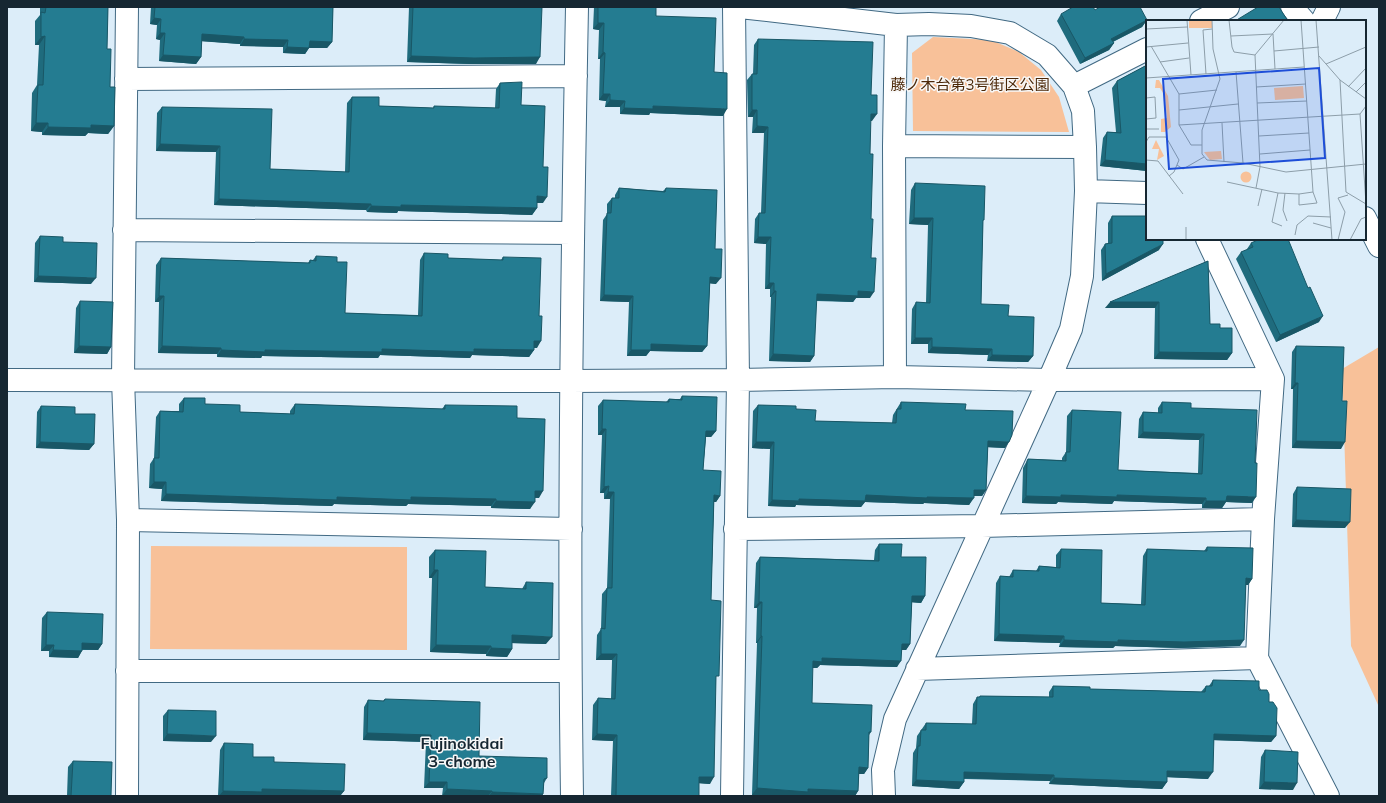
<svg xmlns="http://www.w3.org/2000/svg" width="1386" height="803" font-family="Mulish,'Noto Sans JP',sans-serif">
<rect width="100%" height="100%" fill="#dcedf9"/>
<!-- green -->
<path fill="#f8c199" d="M933,37L991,40L1019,52L1041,70L1059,97L1069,132L913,131L912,53Z
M1379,347V707L1351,646L1342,369Z
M151,546L407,547V650L150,649Z"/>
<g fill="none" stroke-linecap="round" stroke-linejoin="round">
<!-- minor casing -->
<g stroke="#416983" stroke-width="24">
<path id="minor" d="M740,7L896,25L929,24L971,26L1010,33L1047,55L1074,86L1083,111L1085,147L1086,191L1082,276L1071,329L1049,380L895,719L883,770L884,796
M1292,7L1304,21
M1201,21L1228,7
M1322,21L1329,7
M126,79L576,76
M1074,86L1147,49
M894,146L1085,147
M1086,191L1147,193
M1365,218L1379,246
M124,230L573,233
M1207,239L1273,379L1263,519L1257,658L1328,796
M895,377L894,146L896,25
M7,380L570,381L738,380L895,377L1049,380L1273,379
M128,520L571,529
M735,529L982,526L1263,519
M917,669L1257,658
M127,671H570
M127,796L128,520L123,379L127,7
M572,796C568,533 572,270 577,7
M732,796L738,380L734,7"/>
</g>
<!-- minor -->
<use href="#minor" stroke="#fff" stroke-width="22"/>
</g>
<!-- wall -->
<path fill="#1f6b7d" d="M40,7H108L107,49L110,87L114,126L108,134L88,133L85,136L42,135V132L31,131L32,93L37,85L39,45H35V21L40,15Z
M151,7H333L332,42L327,48H309L305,54L283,53V47L240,46V44L202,41L201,57L196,64L159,61L160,40L156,39L157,25L150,24Z
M409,7H542L536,64H470L407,62Z
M594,7H656V16L714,72L723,116L650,113L649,115L620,114V107H605L606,101L599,100L600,59H598L599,30L593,29Z
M1095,10L1147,20L1142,27L1113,42L1114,43L1109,50L1080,64L1057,21L1061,14Z
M758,39L871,95L872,121H870V154L871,258L870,298H856L853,302L816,301L814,356L810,362L769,361L771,297H770V289H765L766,244L754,243L755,219L759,213H761L764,133H752L753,117H748L747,80L752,74H753L754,45Z
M1147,65V171L1100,166L1103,138L1107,132H1116L1112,88L1117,81Z
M500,83L521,105L543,203H537V208L532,215L398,211L397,213L367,212L366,210L214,205L216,152L156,151L157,113L162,107L270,169L345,172L347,103L352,97L379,106L433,108L434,106L495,108L496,89Z
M915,183L983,222L981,304L1008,316L1033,356L1028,362L987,361L988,355L928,353V344H911L912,309L916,302L926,303L928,225L909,224L911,190Z
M619,188L663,191L666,188L715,249L716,284L710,283L707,346L702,352L650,351L646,356H627L629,302L600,301L603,220L607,214V204L612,198H615V195Z
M1112,216L1159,250L1102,281L1101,250L1105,244L1108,243V223Z
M40,236L63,242L91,284L34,282L35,243Z
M1251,243L1308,288L1319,322L1276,342L1236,259L1241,252L1247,250V249Z
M424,253L448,258L501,260L503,257L537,348H534V350L529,357L472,355L470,358L380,355L378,358L262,356L261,358L217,357V354L158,353L159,302H155L156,265L161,258L308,263L310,260H313L316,256L337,262L345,313L418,315L420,260Z
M1208,261L1210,324L1232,353L1227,360L1154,359L1155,308H1105Z
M80,301L111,347L107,354L74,353L76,308Z
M1296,346L1342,401L1341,449L1292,448L1293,389H1291L1292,352Z
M682,396L716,431L711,437H706L703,470L720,496L716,502H714L711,600L716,680L710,784L699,783V796H611L613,741L592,740L593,705L598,698L611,699L612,660H596L597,635L601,629L602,594L607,588L610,499H604V493H600L602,435H598V406L603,400L666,402L669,399H680Z
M184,398L205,404L240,412L290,414V411L295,404L442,409L445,405L517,418L539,498H535L530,509L491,508V506L408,504L406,506L334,504L332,506L161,501L162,489L149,488L150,464L154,458L156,417L160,411H179V404Z
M901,402L965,410L1005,448L988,447L986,490L982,496H974L969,505L924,503L923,504L865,502L861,507L796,505L795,507L768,506L770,449L752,448L753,411L758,405L796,409L815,421L892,423L893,415Z
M1162,402L1191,408L1252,503L1226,502L1222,508H1202V504L1114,501L1112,504L1058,502L1056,504L1022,503L1023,468L1024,466L1028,459L1062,460V458L1066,452L1067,416L1072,410L1118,470L1198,473L1199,440L1138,438L1139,419L1143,412L1158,413V408Z
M41,406L75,414L94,444L89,450L36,448L37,412Z
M1297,487L1345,528L1292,527L1293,494Z
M879,544L901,557L925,596L921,603L912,602L910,644L906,650H902L897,667L820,665L817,668H812V703L871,732L869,735L868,768L864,774H859L858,791L855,796L806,795L805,796H770L752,795L757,643H756L757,608H754L756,563L760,557L874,560L875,550Z
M1207,547L1252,579L1248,585H1246L1240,646L1179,648L1115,646L1113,648L1059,647L1060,643L994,641L996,583L1000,576L1009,577L1013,570L1036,571L1039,566L1056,567V555L1061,549L1101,603L1141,604L1143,556L1147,549L1204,551Z
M435,550L485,587L522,589L526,582L546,644L512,643V649L507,657L486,656V654L430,652L432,578H429V557Z
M47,612L102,644L98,650H82L78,658L49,657V651H41L42,618Z
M1213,680L1259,690L1269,702L1276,736L1271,742L1214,740L1208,779L1167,777V782L1162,789L1049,784L1050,781L964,779V782L959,789L912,786L913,753L916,748L917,736L926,723L972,724L973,704L977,697H979L980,696L1049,697V692L1053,686L1090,689L1201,692L1206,686H1209Z
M385,699L479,756L547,778L544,783L543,794L542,796H442L443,788H424L426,742L363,740L364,707L368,700L383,701Z
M168,710L211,742L163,741V716Z
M224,743L253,757L274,762L344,791L340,796H285L260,795V796H218L220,750Z
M1265,750L1293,790L1259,789L1261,757Z
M73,761L111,796H67L68,767Z"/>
<!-- shaded-wall -->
<path fill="#195766" d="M154,18L161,19L157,25L150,24Z
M1147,20L1142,27L1106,45L1111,39Z
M598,23H604L599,30L593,29Z
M160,33H165L160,40L156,39Z
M202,34L244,37L240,44L198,41Z
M45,36L39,45H35L41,37Z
M244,39L288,40L283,47L240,46Z
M310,41L332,42L327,48H305Z
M1114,43L1109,50L1080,64L1085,58Z
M287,47L309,48L305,54L283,53Z
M603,52L605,53L600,59H598Z
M163,55L201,57L196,64L159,61Z
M411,56L540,57L536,64H470L407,62Z
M603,94H610L606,101L599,100Z
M610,100L625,101L620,107H605Z
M653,106L727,109L723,116L650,113L649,115L620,114L624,108Z
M752,110H757L753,117H748Z
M871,114H877L872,121H866Z
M36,123H48L42,132L31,131Z
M91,125L114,126L108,134L88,133L85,136L42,135L48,127Z
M757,126L768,127L764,133H752Z
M160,144L220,146L216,152L156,151Z
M1105,160L1147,164V171L1100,166Z
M537,196L547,197L543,203H533Z
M219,199L371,204L366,210L214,205Z
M401,205L537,208L532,215L398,211L397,213L367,212L371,206Z
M914,218H933L928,225L909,224Z
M758,237H771L766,244L754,243Z
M1163,244L1159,250L1102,281L1106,274Z
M38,276L96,278L91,284L34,282Z
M710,277L721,278L716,284L705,283Z
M769,283H774L770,289H765Z
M774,291H776L771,297H770Z
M858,291L874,292L870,298H856L853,302L812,300L817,294Z
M604,295L633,296L629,302L600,301Z
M159,296H164L159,302H155Z
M1110,302H1159L1155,308H1105Z
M1323,316L1319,322L1276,342L1280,335Z
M915,338H932L928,344H911Z
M534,341H541L537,348L529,347Z
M651,344L707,346L702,352L650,351L646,356H627L631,350Z
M79,346L111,347L107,354L74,353Z
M162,346L221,348L217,354L158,353Z
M932,347L992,349L988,355L928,353Z
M382,349H474L534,350L529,357L472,355L470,358L380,355L378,358L262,356L261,358L217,357L221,350Z
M1159,352L1232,353L1227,360L1154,359Z
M773,354L814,356L810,362L769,361Z
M992,355L1033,356L1028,362L987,361Z
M1295,383H1298L1293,389H1291Z
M602,429H606L602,435H598Z
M706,431H716L711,437H701Z
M1143,432L1204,434L1199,440L1138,438Z
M988,441L1009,442L1005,448L983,447Z
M1296,441L1345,442L1341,449L1292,448Z
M40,442L94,444L89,450L36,448Z
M756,442H774L770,449L752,448Z
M154,482H166L162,489L149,488Z
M609,486L604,493H600L604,487Z
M974,490H986L982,496H969Z
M535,491H543L539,498L531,497Z
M608,492H614L610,499H604Z
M166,494L337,497H411L496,499L491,506L408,504L406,506L334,504L332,506L161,501Z
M714,495L720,496L716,502H710Z
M866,495L927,497L974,498L969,505L924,503L923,504L865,502L861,507L796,505L795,507L768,506L772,500L799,499Z
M1061,495H1117L1206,498L1202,504L1114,501L1112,504L1058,502L1056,504L1022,503L1026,496Z
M1227,496L1256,497L1252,503L1226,502L1222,508H1202L1206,501Z
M496,501L535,502L530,509L491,508Z
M1296,520L1350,522L1345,528L1292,527Z
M434,570H438L432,578H429Z
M1246,578L1252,579L1248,585H1242Z
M912,596H925L921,603L907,602Z
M759,602H762L757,608H754Z
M999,634L1064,636L1060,643L994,641Z
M512,635L552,637L546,644L507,643Z
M761,636H762L757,643H756Z
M1064,640H1244L1240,646L1179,648L1115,646L1113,648L1059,647Z
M82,643L102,644L98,650L78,649Z
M902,644H910L906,650H897Z
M46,645H54L49,651H41Z
M436,645L491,646L486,654L430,652Z
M491,648L512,649L507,657L486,656Z
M53,650L82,651L78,658L49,657Z
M601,654H617L612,660H596Z
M822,658L901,661L897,667L820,665L817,668H808L813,661Z
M367,733L431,735L426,742L363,740Z
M167,734L216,736L211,742L163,741Z
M597,734L617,735L613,741L592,740Z
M1214,734L1276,736L1271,742L1209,740Z
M859,767L868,768L864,774H855Z
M1167,771L1213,772L1208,779L1163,777Z
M964,772L1054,775L1050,781L960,778Z
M699,777H714L710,784L695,783Z
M1054,778L1167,782L1162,789L1049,784Z
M916,780L964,782L959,789L912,786Z
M429,782H447L443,788H424Z
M1264,782L1297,783L1293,790L1259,789Z
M757,788L808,789L858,791L855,796L806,795L805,796H770L752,795Z
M262,789L344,791L340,796H285L260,795V796H219L223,791Z
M447,789L492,791L488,796H442Z
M492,792L543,794L542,796H489Z"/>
<!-- building -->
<path fill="#247c91" stroke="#195766" d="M46,7H108L107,49H111L110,87H115L114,126L91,125V128L48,127V123H36L38,85H43L45,36L41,37V12L45,13Z
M155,7H333L332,42L310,41L309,48L287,47L288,40L244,39V37L202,34L201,57L163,55L165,33H160L161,19L154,18Z
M413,7H542L540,57L474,58L411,56Z
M598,7H656V16L716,18L714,72L727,73V109L653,106V109L624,108L625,101L610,100V94H603L605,53L603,52L604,23H598Z
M1073,7H1093L1095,10L1100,7H1140L1147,20L1111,39L1114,43L1085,58L1061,14Z
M1258,7H1279L1288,21H1235Z
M758,39L873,42L871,95H877V114H871L870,154H873L871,219H873L871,258H876L874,292L858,291V296L817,294L814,356L773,354L776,291H774V283H769L771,237H758L759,213H765L768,127L757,126V110H752V74H757Z
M1147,65V164L1105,160L1107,132L1121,133L1117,81Z
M522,82L521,105L545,106L543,167H548L547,197L537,196V208L401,205V207L371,206V204L219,199L220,146L160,144L162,107L272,109L270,169L349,172L352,97H379V106L434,108V106L499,108L500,83Z
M915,183L985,186L984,220H983L981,304L1009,305L1008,316L1034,317L1033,356L992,355V349L932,347V338H915L916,302L930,303L933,218H914Z
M619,188L665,192L666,188L717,190L715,249H722L721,278L710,277L707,346L651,344V350H631L633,296L604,295L607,213H611L612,198H619Z
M1112,216H1147V239H1163V244L1106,274L1105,244L1112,243Z
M40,236L63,237V242L97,243L96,278L38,276Z
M1260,239H1288L1308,288L1310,287L1323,316L1280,335L1241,252L1253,247L1251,243Z
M424,253L448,254V258L503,260V257L541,258L539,316H542L541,341H534V350L474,349V352L382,349V352L265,350V352L221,350V348L162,346L164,296H159L161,258L310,263V260L316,261V256L337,257V262H347L345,313L422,316Z
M1208,261L1210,324H1220V328H1232V353L1159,352V302H1110Z
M80,301L113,302L111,347L79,346Z
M1296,346L1344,347L1342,401H1347L1345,442L1296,441L1298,383H1295Z
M682,396L717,397L716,431H706L703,470L721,471L720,496L714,495L711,600L721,601L719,676H716L714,777H699V796H616L617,735L597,734L598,698L615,699L617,654H601V628L605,629L607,588H612L614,492H608L609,486L604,487L606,429H602L603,400L669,402V399L682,400Z
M184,398H205V404L240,405V412L294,414L295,404L445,409V405L517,406V418L545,419L543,491H535V502L496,501V499L411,497V500L337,497V500L166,494V482H154V458H159L160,411L183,412Z
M901,402L966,404L965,410L1013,411L1012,435L1009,442L988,441L986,490H974V498L927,497V498L866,495L865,501L799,499V501L772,500L774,442H756L758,405L796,406V409L816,410L815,421L896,423L897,409H901Z
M1162,402L1191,403V408L1257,410L1255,463H1257L1256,497L1227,496L1226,501H1206V498L1117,495V497L1061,495V497L1026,496L1027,461L1028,459L1066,461V452H1070L1072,410L1121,412L1118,470L1202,474L1204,434L1143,432V412L1162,413Z
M41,406L75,407V414H95L94,444L40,442Z
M1297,487L1351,489L1350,522L1296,520Z
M879,544H902L901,557H926L925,596H912L910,644H902L901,661L822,658V662L813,661L812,703L872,705L871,732H869L868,768L859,767L858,791L808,789V792L757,788L762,636H761L762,602H759L760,557L879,561Z
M1207,547L1253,548L1252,579L1246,578L1244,640L1184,642L1118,640V642L1064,640V636L999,634L1000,576L1013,577V570L1039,571V566L1060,568L1061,549L1102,550L1101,603L1145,605L1147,549L1207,551Z
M435,550L486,551L485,587L526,589V582L553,583L552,637L512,635V649L491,648V646L436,645L438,570H434Z
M47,612L103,614L102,644L82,643V651L53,650L54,645H46Z
M1213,680L1259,681V690H1267L1269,694V702H1273L1277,708L1276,736L1214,734L1213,772L1167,771V782L1054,778V775L964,772V782L916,780L918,746H920L921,730H926V723L976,724L977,697H980V696L1053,697V686L1090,687V689L1205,692L1206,686H1212Z
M385,699L480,702L479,756L547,758V778L544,779L543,794L492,792V791L447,789V782H429L431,735L367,733L368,700L384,701Z
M168,710L216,711V736L167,734Z
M224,743L253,744V757H274V762L345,764L344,791L262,789V792L223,791Z
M1265,750L1298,752L1297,783L1264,782Z
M73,761L112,762L111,796H71Z"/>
<g text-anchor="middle" stroke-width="3" stroke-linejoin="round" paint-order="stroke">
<!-- park labels -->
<g font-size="15" fill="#4c2808" stroke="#f8f8f8">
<text x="970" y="90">藤ノ木台第3号街区公園</text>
</g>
<!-- neighbourhood labels -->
<g font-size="16" font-weight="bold" fill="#162732" stroke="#f8f8f8">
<text x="462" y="749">Fujinokidai<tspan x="462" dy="18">3-chome</tspan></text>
</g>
</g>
<!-- overview -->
<g transform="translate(1146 20)">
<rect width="220" height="220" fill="#dcedf9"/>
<path d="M43,0H66V8H43ZM10,60H13L22,76L25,107L19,112H15V99L21,98L19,76L14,68H9ZM157,66L158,78L129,80L128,68ZM10,120L18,136L11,140L13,129H6ZM75,131L76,139L64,140L58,132ZM94.5 157a5.5 5.5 0 1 1 11 0a5.5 5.5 0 1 1-11 0Z" fill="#f8c199"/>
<path fill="none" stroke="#8d9ea9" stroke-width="1" d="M41,0L45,55M66,0L67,29L74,59L56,110V134L61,140L97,143L140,152L220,144M83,0L86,27L88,32L109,35M170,0L186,220M0,9L41,7M85,16L127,14L129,49M5,26L33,74V105L45,125H56M0,27L42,23M128,31L173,27M173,36L194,60L220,79M14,42L43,38M180,44L220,27M90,52L97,143M60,54L57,10L66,9M0,58L158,47M194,60L200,172L220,184M110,67L160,64M202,67L220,48M210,72L220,62M33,74L71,70M0,78L9,77L10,98L0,99M111,83L161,81M33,90L92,84M214,94L220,184M76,103L78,142M33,105L214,94L220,86M0,109H13M113,116L163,113M0,122L3,117H20L33,140L28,152L23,156M114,134L164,130M0,140L12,141L37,174M31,145L37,149L58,137M81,162L132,173L153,174L167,172L155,0M110,168L114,147L109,35L138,0M132,173L126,202L136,206M139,173L137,190L141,201M153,174V185L171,183L167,172M112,186L116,169M167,203L185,208M40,207V220M149,215L151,205L162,196L185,197M192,220L199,192L192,178L202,175M204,220L215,199L220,197"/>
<path fill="#1d4ed8" fill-opacity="0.15" stroke="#1d4ed8" stroke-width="2" d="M173,48L179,138L23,149L17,59Z"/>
<rect width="220" height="220" fill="none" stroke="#162732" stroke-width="2"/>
</g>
<!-- border -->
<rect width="1386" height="803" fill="none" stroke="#162732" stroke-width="16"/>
</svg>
